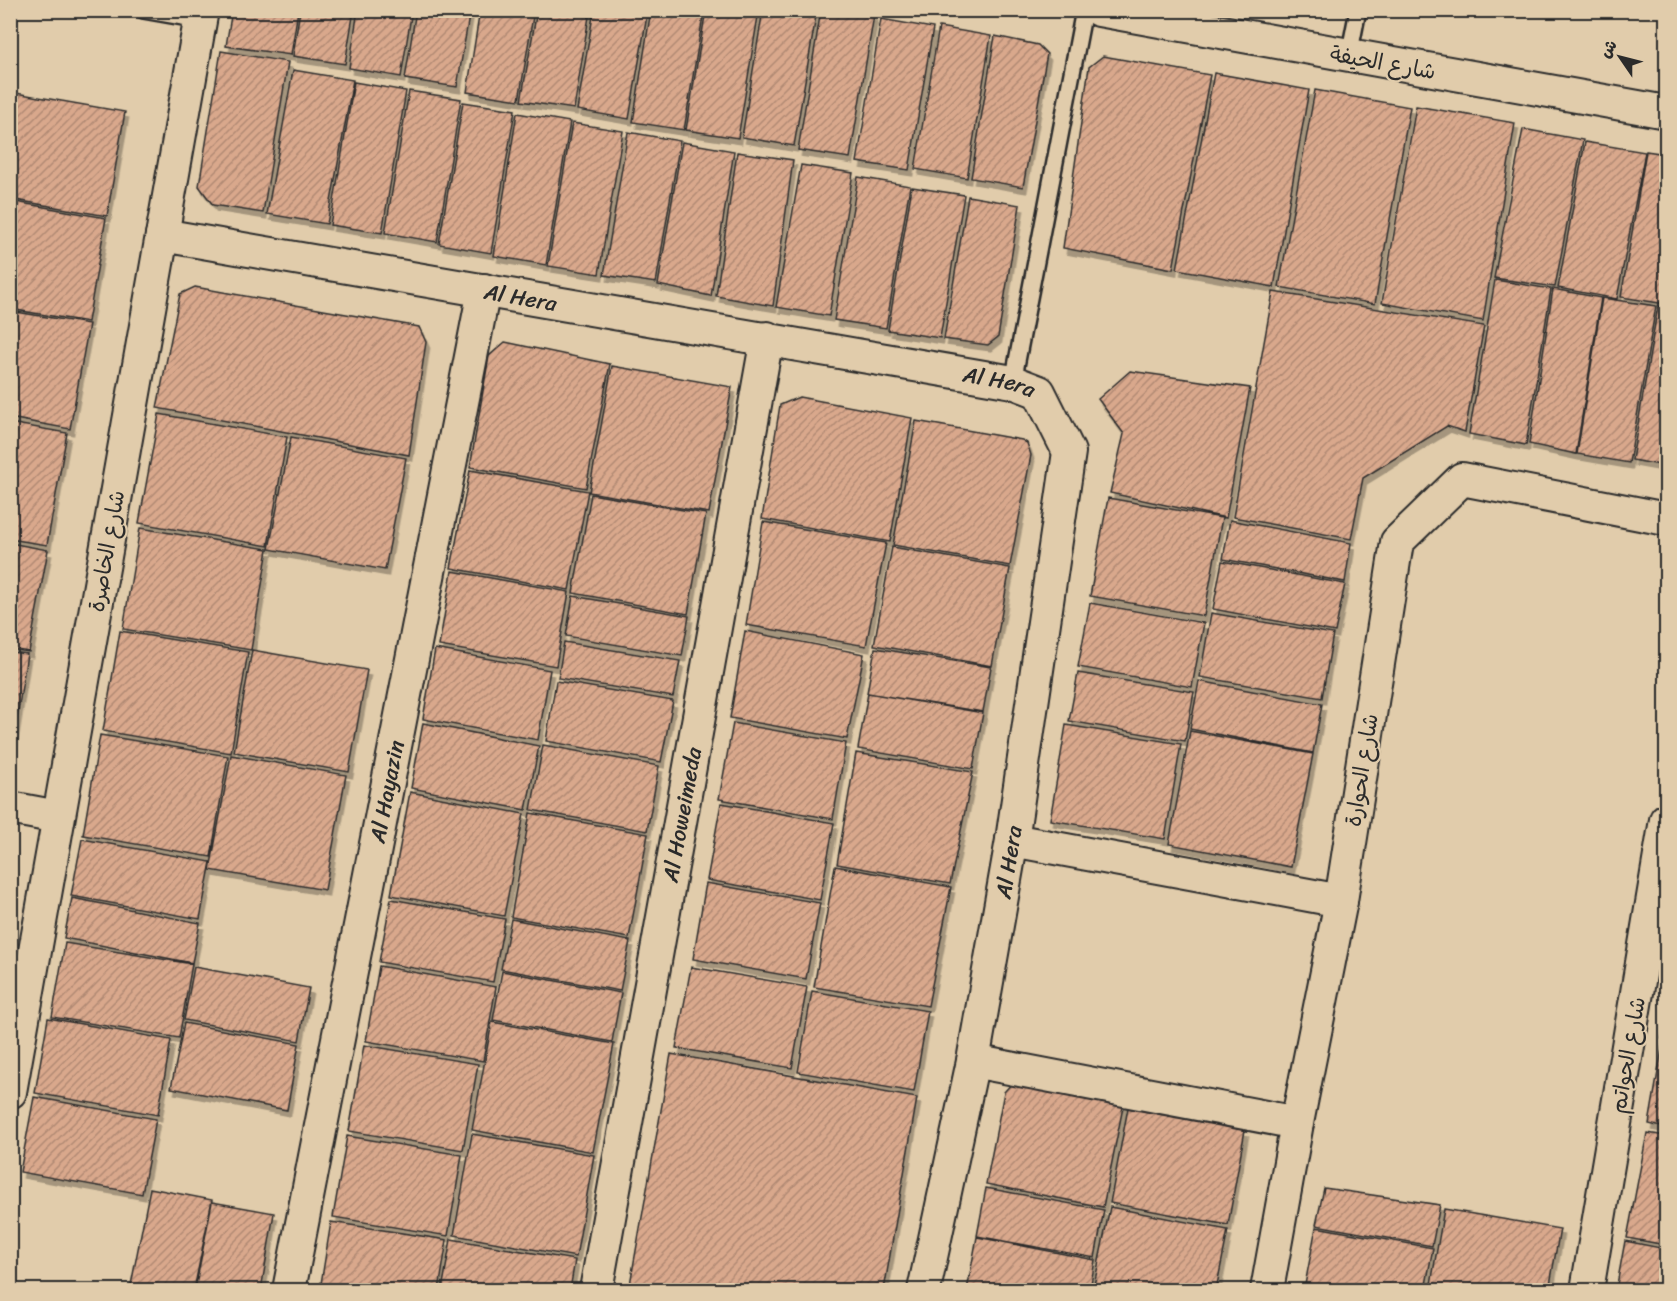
<svg xmlns="http://www.w3.org/2000/svg" width="1677" height="1301" font-family="Sriracha,'Playpen Sans Arabic',sans-serif">
<defs>
<pattern id="building-hatch" width="6" height="6" patternUnits="userSpaceOnUse" patternTransform="scale(1.5)"><rect width="6" height="6" fill="#d9a88c"/><path d="M-1 1l2-2M0 6l6-6M5 7l2-2" fill="none" stroke="#b08973"/></pattern>
<filter id="shadow"><feDropShadow dx="3.5" dy="6" stdDeviation="0" flood-color="#0004"/></filter>
</defs>
<rect width="100%" height="100%" fill="#e1ccab"/>
<filter id="ink" filterUnits="userSpaceOnUse"><feTurbulence type="fractalNoise" baseFrequency=".0167" numOctaves="2"/><feDisplacementMap in="SourceGraphic" scale="12" xChannelSelector="R" yChannelSelector="G"/><feConvolveMatrix kernelMatrix="1 2 1 2 8 2 1 2 1" color-interpolation-filters="sRGB"/></filter>
<g filter="url(#ink)">
<!-- building -->
<path fill="url(#building-hatch)" stroke="#2b2b2b" stroke-width="1.5" filter="url(#shadow)" d="M232,10H298L291,55L226,46Z
M300,10H354L345,64L293,56Z
M358,10H412L401,77L349,68Z
M416,10H470L457,87L405,79Z
M480,10H534L519,100L467,92Z
M537,10H590L574,109L521,101Z
M594,10H648L629,119L577,110Z
M651,10H704L684,130L633,122Z
M706,10H759L738,138L686,130Z
M763,10H817L794,146L742,137Z
M821,10H844L874,15L850,158L798,150Z
M881,19L933,28L909,170L857,162Z
M939,27L991,36L967,178L915,169Z
M995,36L1038,45L1047,54L1023,187L971,178Z
M221,51L288,62L263,213L213,205L199,186Z
M1103,56L1210,75L1173,269L1063,248L1089,67Z
M293,70L353,80L327,224L267,214Z
M1214,73L1309,90L1274,287L1177,269Z
M354,82L406,91L382,233L330,225Z
M1315,90L1410,107L1375,304L1279,287Z
M409,91L461,99L437,242L385,233Z
M10,92L125,112L107,216L10,199Z
M463,102L515,110L491,253L439,244Z
M1416,106L1515,123L1483,321L1382,303Z
M517,113L570,122L546,265L494,256Z
M572,123L623,131L599,274L548,266Z
M1523,129L1583,140L1555,287L1494,278Z
M628,132L680,141L656,283L604,275Z
M682,142L734,151L711,296L658,285Z
M1585,142L1645,152L1617,299L1558,288Z
M1646,151L1666,154V304L1621,297Z
M737,152L793,160L773,306L716,296Z
M801,165L853,173L829,316L776,307Z
M858,177L910,186L886,328L834,320Z
M912,187L964,195L940,338L888,330Z
M968,196L1020,205L998,337L988,345L944,339Z
M10,201L106,218L88,322L10,309Z
M1495,280L1551,289L1526,445L1469,434Z
M195,287L419,327L426,342L409,455L157,408L180,294Z
M1553,289L1601,298L1576,454L1529,444Z
M1273,292L1484,326L1465,432L1447,426L1363,478L1351,539L1233,517Z
M1602,298L1656,306L1629,463L1577,454Z
M1658,306L1666,307V466L1632,460Z
M10,311L89,324L70,429L10,418Z
M505,342L610,364L586,488L470,467L489,356Z
M612,366L732,387L709,513L589,492Z
M1130,371L1250,388L1226,518L1110,493L1124,434L1098,399Z
M799,397L912,418L890,542L762,519L780,405Z
M159,414L287,437L268,546L139,523Z
M916,421L1022,440L1027,443L1031,455L1010,566L893,545Z
M10,423L67,433L47,545L10,539Z
M291,437L406,458L385,570L269,549Z
M470,470L588,491L569,590L451,568Z
M591,494L706,514L688,614L573,593Z
M1108,498L1222,518L1204,616L1090,596Z
M1230,520L1351,543L1345,582L1223,559Z
M763,522L886,543L866,646L746,625Z
M140,528L268,549L251,650L123,629Z
M10,543L48,550L29,652L10,649Z
M892,547L1010,568L992,666L874,645Z
M1222,561L1345,584L1335,632L1213,609Z
M452,571L569,592L556,666L439,646Z
M573,596L689,616L682,656L566,636Z
M1090,603L1204,623L1192,687L1078,667Z
M1211,613L1333,634L1322,698L1200,677Z
M120,631L248,652L231,753L103,731Z
M745,631L864,654L847,739L730,718Z
M564,642L680,661L673,697L558,678Z
M875,648L991,667L983,712L867,693Z
M435,649L550,670L538,740L423,719Z
M252,650L367,670L349,772L234,752Z
M10,652L27,654L10,763Z
M1078,673L1194,692L1185,741L1069,721Z
M556,681L673,701L661,762L546,741Z
M1199,681L1322,704L1313,753L1190,729Z
M868,693L983,713L973,769L858,749Z
M423,723L539,746L526,810L411,788Z
M733,723L846,743L833,819L719,799Z
M1066,725L1181,744L1165,839L1050,820Z
M1190,731L1313,754L1291,867L1169,844Z
M100,735L228,756L211,857L83,835Z
M543,745L659,766L647,831L531,810Z
M856,753L973,772L950,884L837,864Z
M231,755L346,775L325,890L210,870Z
M410,792L524,814L504,916L391,895Z
M721,803L834,823L820,900L707,880Z
M530,813L648,834L629,938L511,917Z
M82,839L211,862L200,919L71,896Z
M835,866L951,887L928,1006L814,987Z
M706,883L820,903L806,979L693,959Z
M72,898L200,923L192,963L64,938Z
M391,899L505,919L493,982L379,962Z
M511,919L630,941L620,991L501,969Z
M65,943L192,964L179,1038L52,1017Z
M379,966L496,987L483,1061L366,1041Z
M194,967L309,988L299,1041L184,1020Z
M691,967L807,987L792,1068L676,1048Z
M502,971L621,993L612,1042L493,1020Z
M812,991L928,1011L914,1092L798,1072Z
M1666,1011V1040L1662,1039Z
M48,1018L171,1040L158,1115L35,1093Z
M492,1022L614,1044L593,1152L472,1130Z
M184,1023L299,1044L287,1110L171,1088Z
M1663,1043L1666,1044V1128L1649,1124Z
M364,1045L478,1064L463,1150L349,1131Z
M671,1054L917,1098L884,1290H629Z
M1014,1081L1124,1102L1103,1207L986,1184L1004,1092Z
M34,1097L156,1119L142,1194L20,1172Z
M1128,1108L1245,1130L1228,1225L1110,1203Z
M1647,1133L1666,1136V1245L1627,1238Z
M472,1134L594,1155L576,1257L454,1235Z
M347,1136L462,1155L448,1236L333,1217Z
M150,1188L212,1200L194,1290H130Z
M986,1188L1104,1210L1095,1258L977,1236Z
M1324,1188L1440,1205L1432,1246L1316,1225Z
M212,1202L274,1213L261,1290H195Z
M1110,1207L1228,1230L1216,1290H1093Z
M1444,1209L1560,1229L1549,1290H1430Z
M331,1222L447,1240L439,1290H320Z
M1316,1227L1433,1248L1425,1290H1304Z
M977,1237L1095,1260L1090,1290H967Z
M451,1239L575,1260L570,1290H442Z
M1625,1241L1666,1249V1290H1616Z"/>
<g fill="none" stroke-linecap="round" stroke-linejoin="round">
<!-- lane casing -->
<g stroke="#2b2b2b" stroke-width="20">
<path id="lane" d="M143,10L200,20
M1349,56L1358,10
M1013,382L1084,10"/>
</g>
<!-- street casing -->
<g stroke="#2b2b2b" stroke-width="36">
<g id="street">
<path d="M1099,10L1666,112"/>
<path id="s1" d="M162,235L1013,382L1039,392L1069,452L1012,840L973,1061L924,1290"/>
<path d="M10,808L58,817"/>
<path d="M1012,840L1341,901"/>
<path d="M973,1061L1297,1123"/>
<path d="M10,1092L202,10"/>
<path id="s2" d="M289,1290L484,290"/>
<path id="s3" d="M596,1290L767,338"/>
<path d="M1267,1290L1297,1123L1341,901L1397,542L1462,479L1666,519"/>
<path d="M1587,1290L1666,820"/>
</g>
</g>
<!-- lane -->
<use href="#lane" stroke="#e1ccab" stroke-width="15"/>
<!-- street -->
<use href="#street" stroke="#e1ccab" stroke-width="32"/>
</g>
</g>
<g text-anchor="middle" stroke-width="4.5" stroke-linejoin="round" paint-order="stroke">
<!-- street labels -->
<g font-size="22" fill="#2b2b2b" stroke="#e1ccab">
<text transform="translate(1383 62) rotate(10)" y="8">شارع الحيفة</text>
<text dy="8" stroke="none"><textPath href="#s1" startOffset="364">Al Hera</textPath></text>
<text dy="8" stroke="none"><textPath href="#s1" startOffset="850">Al Hera</textPath></text>
<text transform="translate(106 551) rotate(-80)" y="8">شارع الخاصرة</text>
<text transform="translate(1361 770) rotate(-81)" y="8">شارع الحوارة</text>
<text dy="8" stroke="none"><textPath href="#s2" startOffset="508">Al Hayazin</textPath></text>
<text dy="8" stroke="none"><textPath href="#s3" startOffset="483">Al Howeimeda</textPath></text>
<text transform="translate(1008 862) rotate(-81)" y="8">Al Hera</text>
<text transform="translate(1627 1055) rotate(-80)" y="8">شارع الحواتم</text>
</g>
</g>
<!-- margin -->
<rect width="1677" height="1301" fill="none" stroke="#e1ccab" stroke-width="36"/>
<rect x="18" y="18" width="1641" height="1265" fill="none" stroke="#2b2b2b" stroke-width="2" filter="url(#ink)"/>
<!-- north arrow -->
<g transform="translate(1620 57) rotate(305)" stroke="#e1ccab" stroke-width="4.5" paint-order="stroke">
<path d="M0-4.5L10 22L0 15L-10 22Z" fill="#2b2b2b"/>
<text y="-9" font-size="16" font-weight="bold" text-anchor="middle" fill="#2b2b2b">ش</text>
</g>
</svg>
